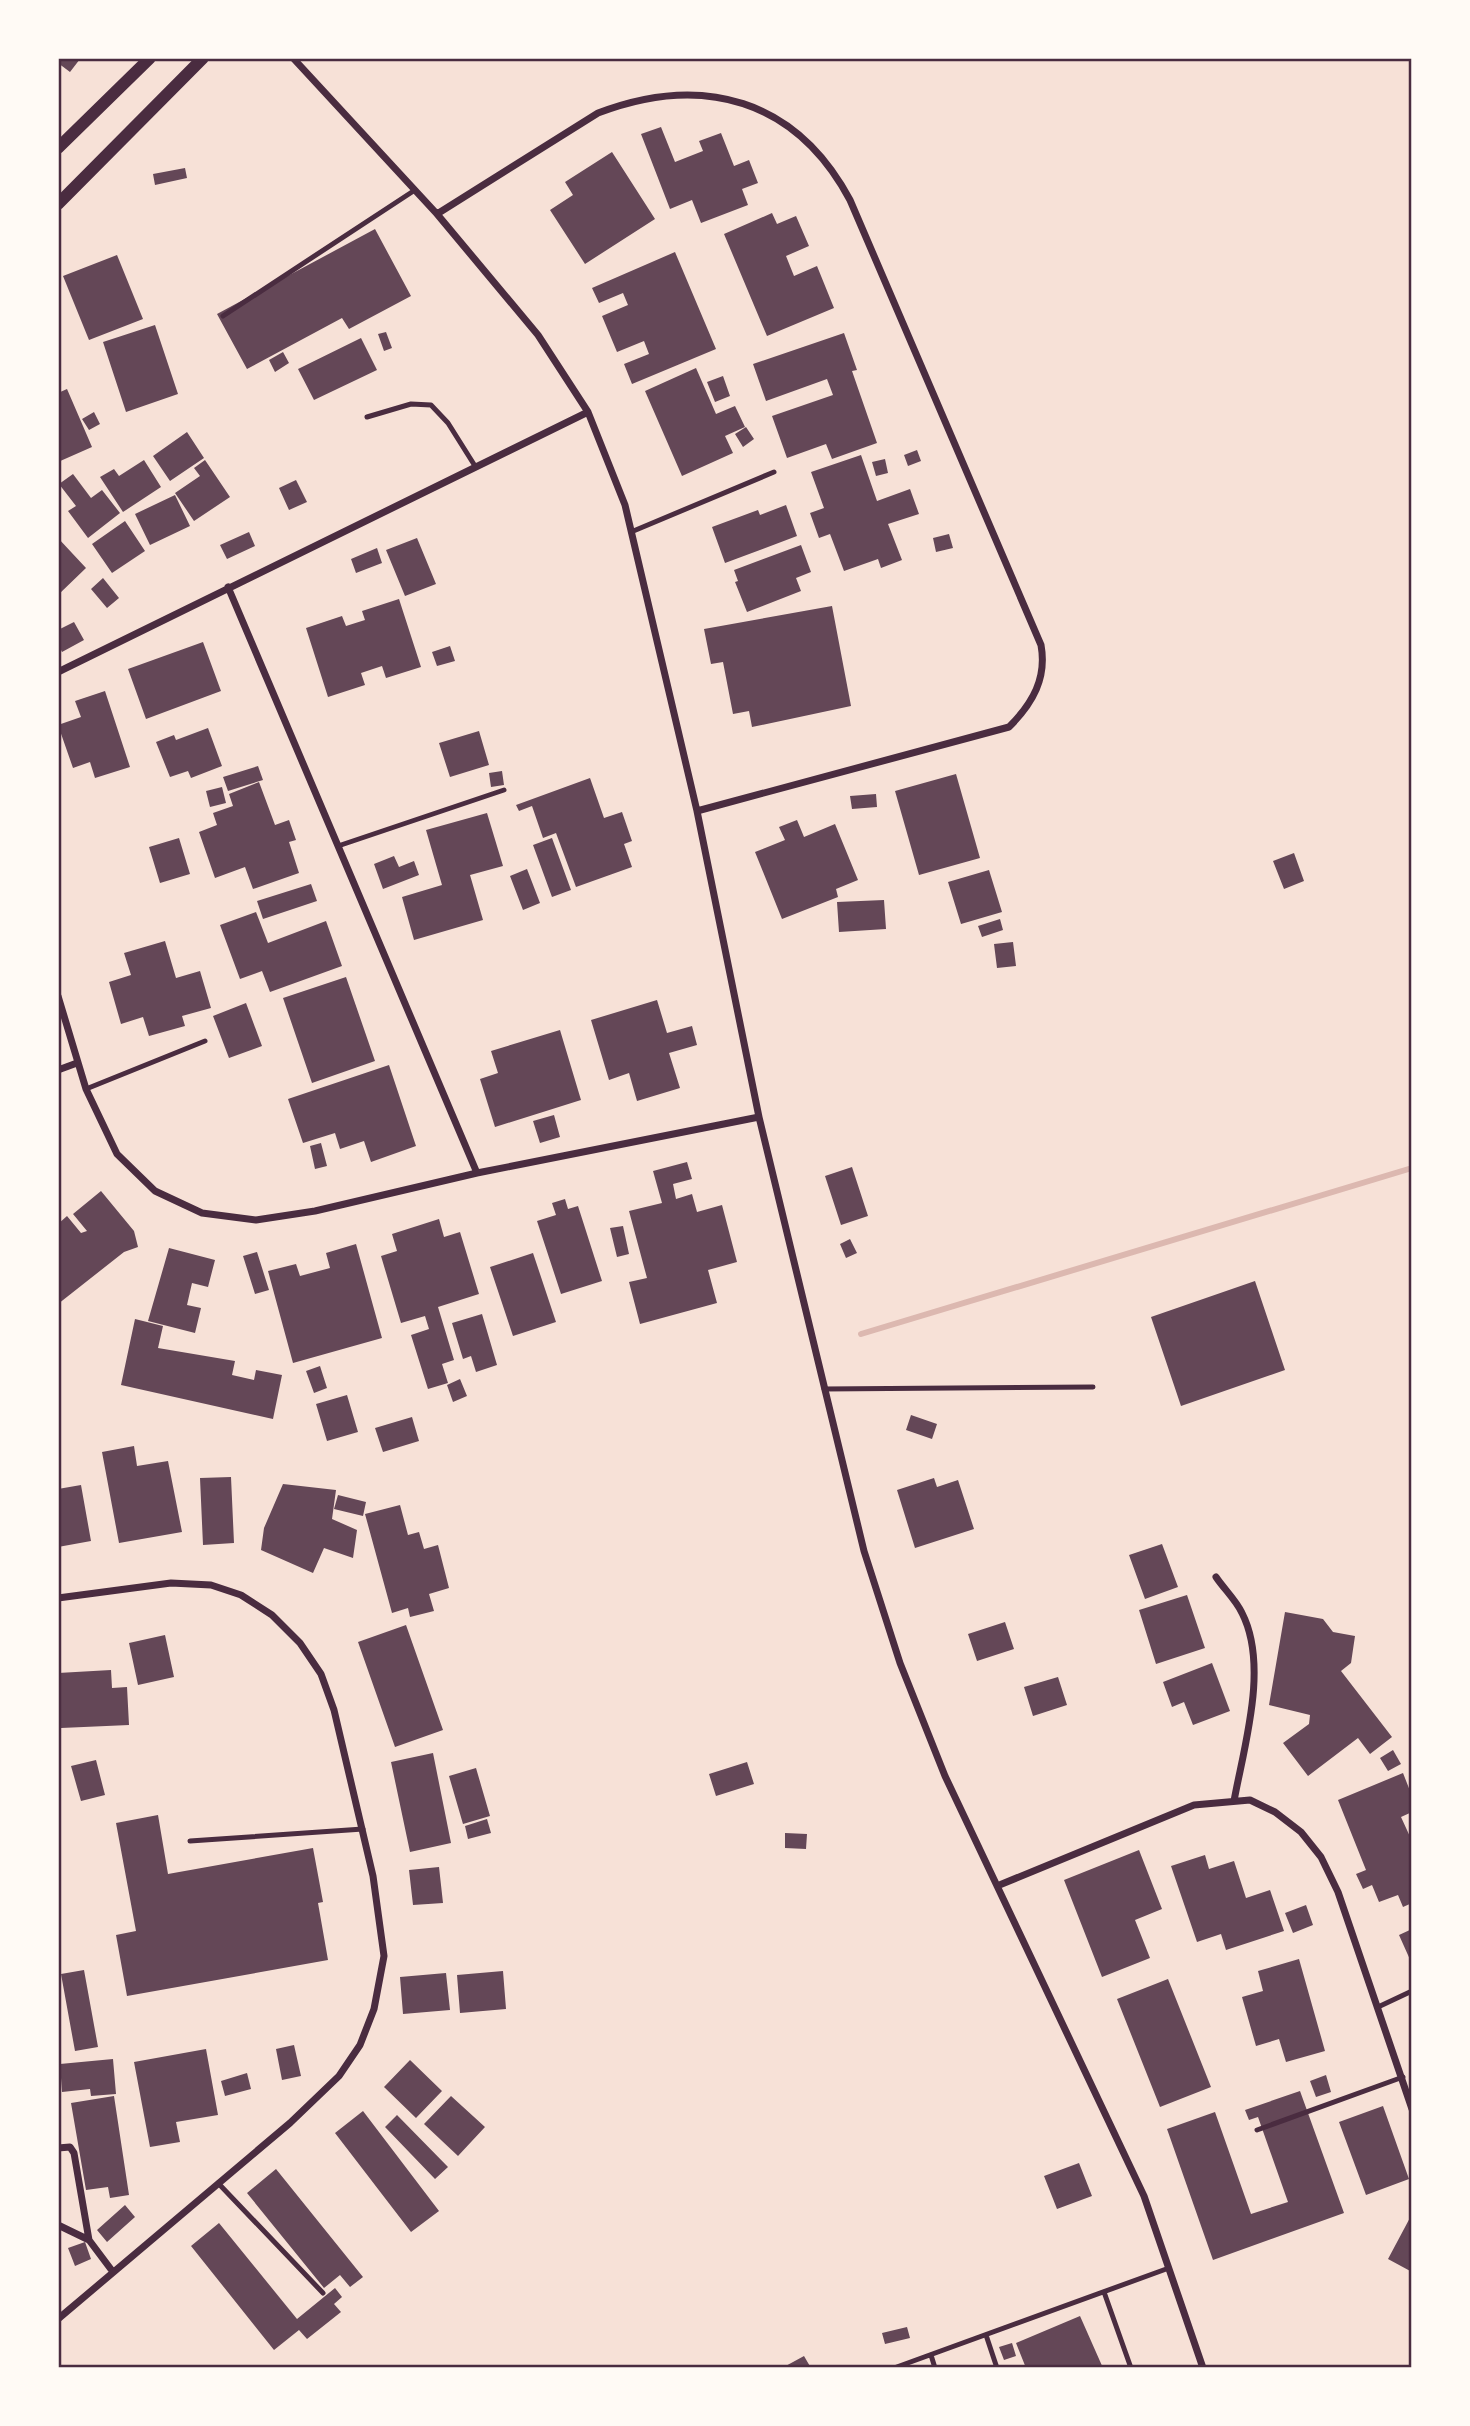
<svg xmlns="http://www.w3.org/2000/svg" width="1470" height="2426" font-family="'IBM Plex Sans',sans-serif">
<rect width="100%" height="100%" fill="#f7e1d7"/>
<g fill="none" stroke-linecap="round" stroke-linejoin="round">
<!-- stream -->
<path stroke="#dcb8b0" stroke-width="6" d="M861,1334L1412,1168"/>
</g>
<!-- building -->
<path fill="#644757" d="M62,58H78L80,59L70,72L58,63Z
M661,127L675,162L703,151L699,141L721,133L734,166L749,160L758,183L742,189L748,205L701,223L692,200L670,209L641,134Z
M612,152L655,219L585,264L550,210L573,195L565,182Z
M185,168L187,178L155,185L153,174Z
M772,213L777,224L796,216L809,246L786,256L794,276L817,266L834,308L767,336L724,234Z
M375,229L411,296L349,329L342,318L247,369L217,314Z
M675,252L716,349L632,384L624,364L649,354L644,341L617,352L602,316L628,305L623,293L599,303L592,288Z
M117,255L143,319L89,340L63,276Z
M155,325L178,394L126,412L103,342Z
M386,332L392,348L384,351L378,334Z
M844,333L857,370L852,371L877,443L832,459L826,444L787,458L772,416L833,395L827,379L766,401L753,364Z
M361,338L377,370L314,400L298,369Z
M283,352L289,363L275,372L269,360Z
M696,368L716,414L735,406L745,427L725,436L733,453L682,476L645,391Z
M723,376L730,396L715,402L707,382Z
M67,389L92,447L58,462V393Z
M94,412L100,424L89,430L82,419Z
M746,427L754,439L743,447L735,434Z
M187,432L204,458L170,481L153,456Z
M917,450L921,461L908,466L904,455Z
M861,455L877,501L910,489L919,514L888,524L902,560L881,568L878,559L844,571L830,534L819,538L810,513L824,508L811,472Z
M885,459L888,473L876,476L872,462Z
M144,460L161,487L123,512L100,477L114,469L119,476Z
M205,460L230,497L194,521L175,493L200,476L194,468Z
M73,474L91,498L102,490L120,513L88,538L68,511L76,506L59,484Z
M296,480L307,502L289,510L279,488Z
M175,495L190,526L150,545L135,514Z
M786,505L797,536L725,563L712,527L758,510L760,515Z
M125,521L145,551L112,573L92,544Z
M249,532L255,546L227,559L220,545Z
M949,534L953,548L936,552L933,538Z
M58,538L86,568L58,595Z
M417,538L436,584L405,596L386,550Z
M801,545L811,572L796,578L801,591L747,612L735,582L738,581L734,570Z
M377,548L382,563L356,573L351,559Z
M103,578L119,598L107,608L91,589Z
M399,599L421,667L386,678L382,666L361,673L365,685L328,697L306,628L342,616L346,626L365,620L362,611Z
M832,606L851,706L752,727L749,711L733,714L723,662L711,664L704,629Z
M74,622L84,640L62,652L58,644V630Z
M203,642L221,691L146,719L128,669Z
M450,646L455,661L437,666L432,652Z
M105,691L130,767L95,778L90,762L73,768L58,725L81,717L75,701Z
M208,728L222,766L191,778L188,771L170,777L156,742L174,735L176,740Z
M479,731L489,765L450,777L439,743Z
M258,766L263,780L228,791L223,777Z
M502,771L504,785L491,787L489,773Z
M956,774L980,858L919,875L895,791Z
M590,778L604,818L622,812L632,841L624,844L632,867L576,887L556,833L543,838L532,806L519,811L516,805Z
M259,782L275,825L289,820L296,840L289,842L299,873L253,889L245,867L215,878L199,832L217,825L213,813L233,806L229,794Z
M222,787L226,803L210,807L206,791Z
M876,794L877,807L852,809L850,796Z
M487,813L503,866L470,875L483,920L414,940L402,897L442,885L426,830Z
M797,820L804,837L835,824L858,880L836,889L838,897L782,919L755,852L785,840L779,827Z
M179,838L190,874L160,883L149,847Z
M552,838L571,890L552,897L533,845Z
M1294,853L1304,881L1284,889L1273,861Z
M394,856L399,867L414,861L419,875L383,889L374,864Z
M527,869L540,903L523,910L510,876Z
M989,870L1002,912L961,924L948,882Z
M311,884L317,901L263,919L257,901Z
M884,900L886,929L839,932L837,902Z
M256,912L268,943L326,921L342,966L270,992L262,971L240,979L220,925Z
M1000,919L1003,930L982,937L978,926Z
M165,941L176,978L200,971L211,1008L182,1016L185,1026L149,1036L143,1017L121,1024L109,982L131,975L124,953Z
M1013,942L1016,966L997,968L994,944Z
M346,977L375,1061L312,1083L283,998Z
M657,1000L667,1033L692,1026L697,1045L669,1053L680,1088L637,1101L629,1073L609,1080L591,1020Z
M246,1003L262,1046L229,1058L213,1016Z
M560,1030L581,1100L495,1127L480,1079L498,1073L491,1051Z
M389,1065L416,1146L371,1162L364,1141L340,1149L335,1133L303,1143L288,1099Z
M554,1115L560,1137L540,1143L533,1121Z
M321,1143L327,1166L315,1169L310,1146Z
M687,1162L692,1179L673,1184L676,1199L692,1194L697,1212L722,1205L737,1262L708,1270L717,1303L640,1324L629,1282L647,1278L629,1211L662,1203L653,1171Z
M852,1167L868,1216L841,1225L825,1176Z
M101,1191L134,1231L138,1247L124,1252L58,1304V1224L67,1216L81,1233L87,1231L73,1214Z
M565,1199L568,1209L578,1206L602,1281L561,1294L537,1221L556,1215L552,1203Z
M439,1219L444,1237L460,1232L479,1294L438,1307L454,1360L442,1364L448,1383L428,1389L411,1335L429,1329L425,1316L401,1323L381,1256L397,1251L392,1234Z
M623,1226L629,1254L617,1257L610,1228Z
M850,1239L857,1253L846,1258L840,1244Z
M356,1244L382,1338L293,1363L268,1271L296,1264L300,1276L330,1268L326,1253Z
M169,1248L215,1260L208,1287L192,1283L187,1305L201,1308L195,1333L148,1321Z
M257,1252L269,1290L255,1294L243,1256Z
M533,1253L556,1322L513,1336L490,1267Z
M1255,1281L1285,1370L1181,1406L1151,1317Z
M482,1314L497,1365L476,1372L471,1356L463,1359L452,1323Z
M135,1319L163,1326L158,1348L235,1361L232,1375L254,1380L256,1370L282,1375L273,1419L121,1385Z
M320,1366L327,1388L314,1393L306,1371Z
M460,1379L467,1396L453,1402L447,1385Z
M347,1395L358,1432L327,1441L316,1404Z
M911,1415L937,1424L932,1439L906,1430Z
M412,1417L419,1441L383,1452L375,1428Z
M134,1446L137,1466L168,1461L182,1532L119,1543L102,1452Z
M231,1477L234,1543L203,1545L200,1478Z
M934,1478L937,1487L958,1480L974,1529L915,1548L897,1490Z
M283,1484L336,1490L332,1519L357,1530L353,1558L324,1548L313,1573L261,1550L264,1528Z
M81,1485L91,1541L58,1547V1489Z
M338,1495L366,1502L363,1516L334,1509Z
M400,1505L408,1535L419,1532L424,1549L438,1545L449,1588L429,1594L434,1611L410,1617L408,1608L392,1613L365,1514Z
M1162,1544L1178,1587L1145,1599L1129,1555Z
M1187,1595L1205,1648L1156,1664L1139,1610Z
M1285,1612L1323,1619L1333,1632L1355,1636L1351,1663L1341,1671L1392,1737L1370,1754L1358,1738L1308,1776L1283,1743L1309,1724L1310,1715L1269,1705Z
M1005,1622L1014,1649L977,1661L968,1634Z
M406,1625L443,1730L395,1747L358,1642Z
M165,1635L174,1677L138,1685L129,1643Z
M1212,1663L1230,1711L1193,1725L1184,1702L1172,1707L1163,1682Z
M111,1670L112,1688L127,1687L129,1725L61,1728L58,1673Z
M1058,1677L1067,1705L1033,1716L1024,1687Z
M1393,1750L1401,1764L1388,1771L1380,1758Z
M433,1753L451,1843L410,1852L391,1762Z
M96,1760L105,1795L81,1801L71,1766Z
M747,1762L754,1784L716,1796L709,1774Z
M476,1768L490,1816L463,1824L449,1776Z
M1403,1773L1412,1796V1812L1401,1817L1412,1841V1903L1403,1907L1398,1895L1379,1902L1372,1885L1363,1889L1356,1874L1366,1870L1338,1800Z
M158,1815L168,1874L313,1848L323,1902L318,1903L328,1960L127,1996L116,1935L136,1931L116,1823Z
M487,1819L491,1833L468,1839L465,1826Z
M785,1833L807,1834L806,1849L785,1848Z
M1139,1850L1162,1909L1135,1920L1150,1958L1102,1977L1064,1880Z
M1205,1855L1209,1869L1234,1861L1246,1898L1270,1890L1284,1931L1226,1950L1221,1934L1197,1942L1171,1866Z
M439,1867L443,1903L413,1905L409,1870Z
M1306,1905L1313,1925L1293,1933L1285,1913Z
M1412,1929V1964L1399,1935Z
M1299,1959L1325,2051L1286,2062L1279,2039L1256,2046L1242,1997L1263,1991L1258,1971Z
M84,1970L98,2047L75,2051L61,1974Z
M503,1971L506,2009L460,2013L457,1975Z
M446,1973L450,2010L403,2014L400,1977Z
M1168,1979L1211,2087L1160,2107L1117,1999Z
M294,2045L301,2076L282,2080L276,2049Z
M206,2049L218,2115L176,2122L180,2142L150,2147L134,2062Z
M113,2059L116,2094L91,2096L90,2089L62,2092L60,2064Z
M410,2060L442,2091L416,2118L384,2087Z
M247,2073L251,2089L225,2096L221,2081Z
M1326,2075L1331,2092L1316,2097L1310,2081Z
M1300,2091L1344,2213L1213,2260L1167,2129L1215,2112L1251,2214L1288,2202L1258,2117L1249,2120L1245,2110Z
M114,2096L129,2195L110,2198L108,2187L86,2190L71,2103Z
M451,2096L485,2127L458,2156L424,2124Z
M1383,2106L1409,2179L1366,2195L1339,2122Z
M363,2111L439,2211L411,2232L335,2133Z
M397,2115L448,2167L435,2179L385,2127Z
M1079,2163L1092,2196L1057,2209L1044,2176Z
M276,2169L363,2277L350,2287L340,2275L324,2288L247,2193Z
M125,2205L135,2217L107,2242L97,2230Z
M1412,2214V2272L1388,2259Z
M219,2223L297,2319L335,2288L342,2297L334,2304L341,2312L307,2339L299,2330L274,2350L191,2246Z
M85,2242L91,2259L75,2266L68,2248Z
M1080,2316L1103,2368H1026L1016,2343Z
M907,2327L910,2338L885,2344L882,2333Z
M1012,2343L1016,2356L1004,2360L999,2347Z
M804,2356L811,2368H782Z"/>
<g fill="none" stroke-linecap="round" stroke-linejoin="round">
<!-- service -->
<path stroke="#4a2c40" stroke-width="5" d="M223,316L415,190
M367,417L411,404L431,405L448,423L475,466
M631,532L774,472
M338,846L504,790
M86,1089L205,1041
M824,1389L1093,1387
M190,1841L363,1829
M1378,2007L1412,1991
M1257,2130L1403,2077
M218,2183L323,2293
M1104,2292L1131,2368
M986,2335L997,2368
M931,2355L935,2368
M894,2368L1169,2268"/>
<!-- minor -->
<path stroke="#4a2c40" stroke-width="7" d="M293,58L437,214L538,335L588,412L625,505L697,811L759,1117L864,1551L900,1663L945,1776L1144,2196L1203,2368
M437,214L598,113C703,73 796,99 850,200L1041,645C1047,678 1033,703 1009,727L697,811
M228,587L477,1173
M58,672L588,412
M58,996L86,1089L117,1154L155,1191L202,1213L256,1220L315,1211L477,1173L759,1117
M58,1070L77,1063
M1216,1577C1224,1589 1236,1600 1242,1613C1269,1666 1244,1746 1234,1801
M58,1598L171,1583L211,1585L241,1595L272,1615L300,1643L321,1674L334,1710L373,1876L384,1956L374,2009L360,2045L339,2076L290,2123L58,2319
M997,1886L1194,1805L1250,1800L1275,1812L1301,1832L1321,1857L1338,1892L1412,2109
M58,2148L70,2147L74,2153L89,2240L113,2272
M58,2225L89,2240"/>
<!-- tertiary -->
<path stroke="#4a2c40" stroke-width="12" d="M58,148L150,58
M58,204L203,58"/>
</g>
<!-- border -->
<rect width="1470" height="2426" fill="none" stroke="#fffaf5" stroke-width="119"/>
<rect x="60" y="60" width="1350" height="2306" fill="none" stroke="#4a2c40" stroke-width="2.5"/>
</svg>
